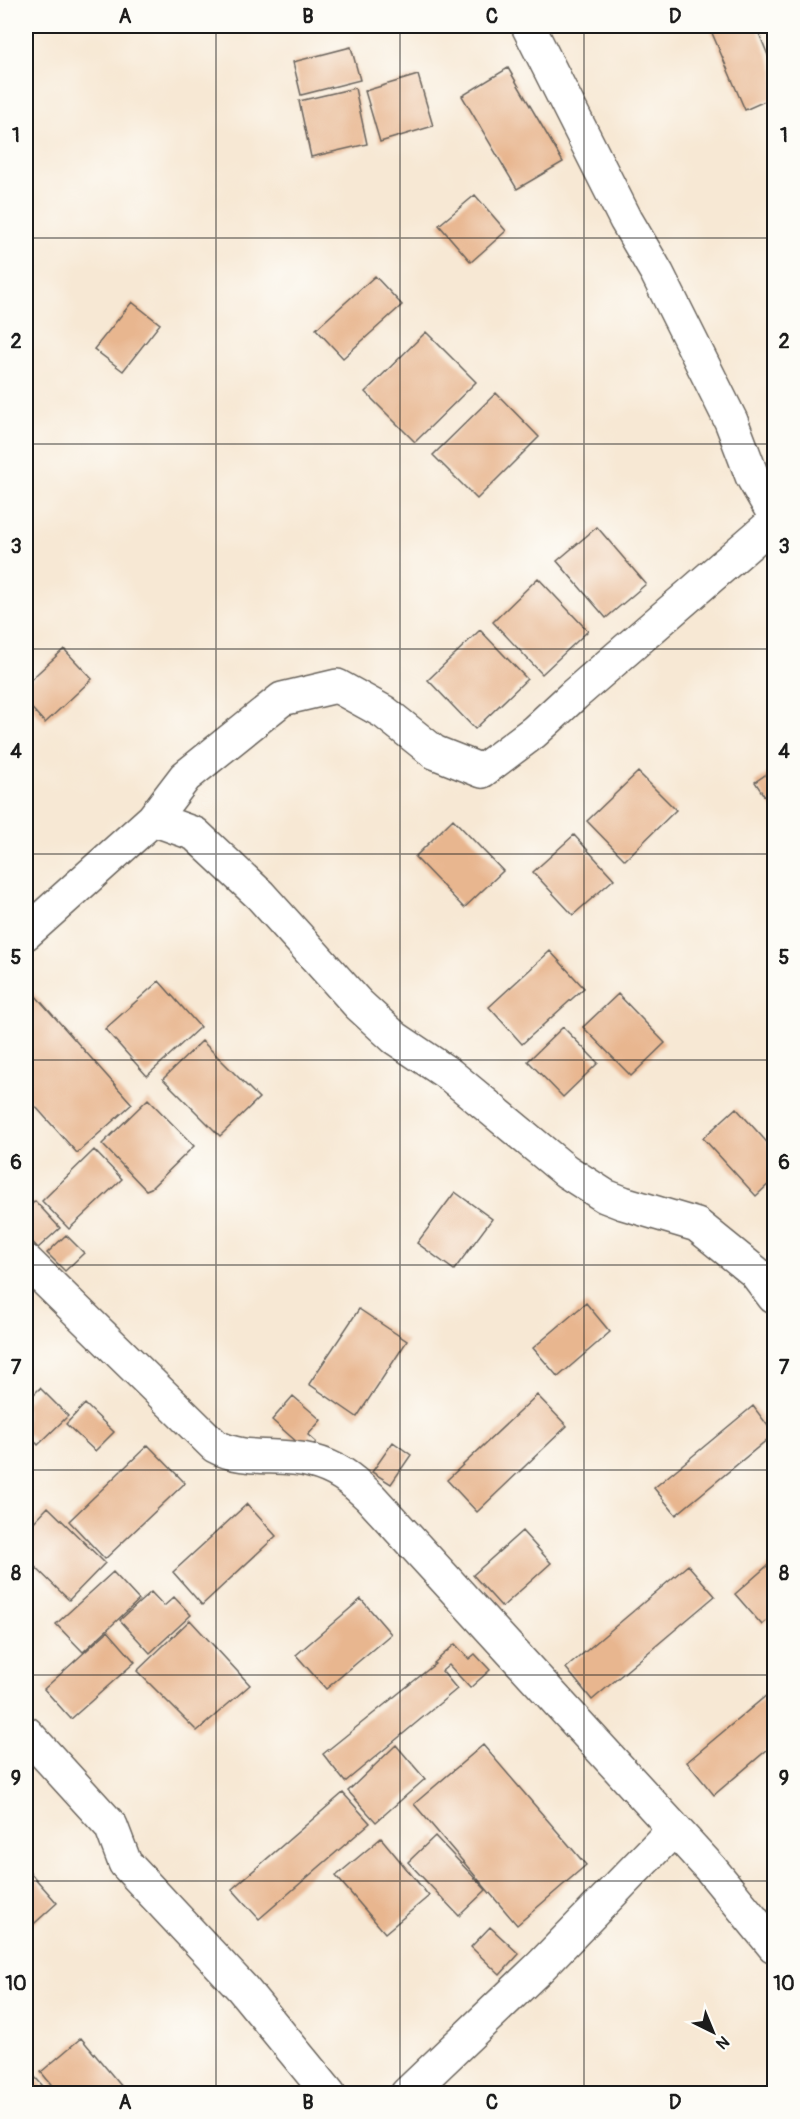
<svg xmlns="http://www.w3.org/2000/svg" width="800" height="2119" font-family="Pangolin,sans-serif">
<rect width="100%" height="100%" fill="#fdfcf7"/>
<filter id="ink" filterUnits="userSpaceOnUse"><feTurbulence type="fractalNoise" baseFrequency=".0167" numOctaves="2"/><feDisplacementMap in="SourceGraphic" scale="12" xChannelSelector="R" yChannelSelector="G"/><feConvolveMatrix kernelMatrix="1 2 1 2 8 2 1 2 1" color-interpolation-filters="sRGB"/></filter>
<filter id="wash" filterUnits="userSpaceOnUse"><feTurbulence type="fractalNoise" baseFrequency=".008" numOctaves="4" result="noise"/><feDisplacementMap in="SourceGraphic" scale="24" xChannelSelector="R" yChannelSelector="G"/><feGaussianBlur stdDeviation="1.35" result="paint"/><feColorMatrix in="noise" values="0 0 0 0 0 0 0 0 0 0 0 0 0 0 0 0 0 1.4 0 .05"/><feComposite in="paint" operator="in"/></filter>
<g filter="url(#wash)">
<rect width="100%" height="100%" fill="#f7e8d4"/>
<g id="blocks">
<!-- building -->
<path fill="#e8b68f" d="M709,26H756L774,70V97L745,110Z
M351,47L360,80L301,95L293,62Z
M508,68L563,162L517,189L462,96Z
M418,75L433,126L380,142L365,91Z
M355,88L367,144L311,157L299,101Z
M475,195L506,231L471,262L439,225Z
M375,276L402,305L343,358L316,329Z
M132,302L160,324L123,371L94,349Z
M426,332L476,382L415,442L365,392Z
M496,393L539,437L477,499L433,455Z
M597,527L646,584L606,618L557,561Z
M538,578L588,631L542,674L493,622Z
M480,630L527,679L475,729L428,680Z
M64,649L92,679L45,723L26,702V684Z
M774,769V811L755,782Z
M638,772L676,810L625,860L587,821Z
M453,819L503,871L464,908L415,857Z
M574,835L614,879L573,915L533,872Z
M550,951L584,988L522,1044L489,1007Z
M159,981L200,1027L147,1076L105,1029Z
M26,985L132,1104L77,1153L26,1096Z
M618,994L665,1043L631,1076L583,1027Z
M563,1027L598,1063L563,1097L528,1061Z
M202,1041L259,1098L220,1136L163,1079Z
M148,1099L194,1146L151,1188L146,1190L102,1144Z
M736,1108L774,1150V1179L756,1196L703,1138Z
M94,1150L122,1179L69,1229L42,1201Z
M455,1192L492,1219L454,1270L417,1243Z
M35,1201L60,1228L38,1248L26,1235V1210Z
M66,1235L84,1253L65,1271L47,1253Z
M586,1303L610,1332L558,1377L533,1348Z
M359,1309L407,1341L357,1417L309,1384Z
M40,1388L68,1416L38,1445L26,1432V1402Z
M537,1395L567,1426L477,1512L447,1480Z
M293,1396L321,1420L308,1435L316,1442L307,1451L272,1420Z
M85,1404L114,1432L95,1451L66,1424Z
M753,1406L774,1434L676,1515L654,1488Z
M393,1442L411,1455L391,1484L372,1472Z
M148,1445L185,1483L105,1559L69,1521Z
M247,1504L276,1536L202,1605L173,1572Z
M48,1507L105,1563L69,1600L26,1558V1530Z
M522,1531L551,1563L502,1607L473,1575Z
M774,1560V1614L762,1625L735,1594Z
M688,1565L715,1596L592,1700L566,1668Z
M113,1572L139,1600L83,1652L56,1624Z
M151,1592L164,1606L174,1597L191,1615L150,1653L120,1620Z
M361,1599L391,1634L326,1689L296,1655Z
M190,1620L250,1685L197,1731L137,1671Z
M108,1631L135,1662L71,1719L44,1689Z
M455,1644L469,1659L475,1654L490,1670L470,1688L449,1665L442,1671L457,1689L345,1782L323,1754L435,1664L434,1663Z
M774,1689V1744L714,1795L687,1762Z
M396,1745L425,1779L376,1822L348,1791Z
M483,1745L586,1865L517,1925L414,1804Z
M343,1793L370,1823L259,1919L232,1889Z
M435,1836L486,1890L459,1916L408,1862Z
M381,1838L429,1896L385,1933L336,1876Z
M26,1868L57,1903L26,1931Z
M490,1927L519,1954L500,1975L471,1947Z
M81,2038L128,2094H59L41,2072Z
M26,2067L50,2094H26Z"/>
</g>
</g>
<g filter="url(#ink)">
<use href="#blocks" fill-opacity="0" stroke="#69635c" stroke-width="1.5"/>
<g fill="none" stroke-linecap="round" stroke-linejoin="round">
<!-- minor casing -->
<g stroke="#69635c" stroke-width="36">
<path id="minor" d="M528,26L626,220L657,273L731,421L752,476L774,514
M153,819L195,834L260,895L358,1004L395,1038L450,1075L566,1171L605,1196L623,1203L697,1225L755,1272L774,1297
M26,933L153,819L185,777L282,699L337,686L384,712L434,752L482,771L534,732L574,695L774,522
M26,1261L215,1446C244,1462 279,1453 311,1461C338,1468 351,1479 370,1497L711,1869L774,1946
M26,1733L111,1826L125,1863L242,1988L329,2094
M407,2094L540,1967L674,1829"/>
</g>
<!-- minor -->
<use href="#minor" stroke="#fff" stroke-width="33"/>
</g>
</g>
<!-- grid -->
<path fill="none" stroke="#1c1c1c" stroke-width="1.5" stroke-opacity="0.55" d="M216,26V2094M400,26V2094M584,26V2094M26,238H774M26,444H774M26,649H774M26,854H774M26,1060H774M26,1265H774M26,1470H774M26,1675H774M26,1881H774"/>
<!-- margin -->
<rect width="800" height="2119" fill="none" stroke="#fdfcf7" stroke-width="66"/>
<!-- north arrow -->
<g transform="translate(713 2032) rotate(137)" stroke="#fdfcf7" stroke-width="4.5" paint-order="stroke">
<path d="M0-4.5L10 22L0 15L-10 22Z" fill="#1c1c1c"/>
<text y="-9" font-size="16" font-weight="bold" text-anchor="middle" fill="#1c1c1c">N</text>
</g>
<rect x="33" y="33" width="734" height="2053" fill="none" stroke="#1c1c1c" stroke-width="2"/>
<g font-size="20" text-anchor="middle" font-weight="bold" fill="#1c1c1c">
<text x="125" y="23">A</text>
<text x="308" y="23">B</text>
<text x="492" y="23">C</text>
<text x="675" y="23">D</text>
<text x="16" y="142">1</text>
<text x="784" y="142">1</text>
<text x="16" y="348">2</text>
<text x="784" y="348">2</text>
<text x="16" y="553">3</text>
<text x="784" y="553">3</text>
<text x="16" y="758">4</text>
<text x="784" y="758">4</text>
<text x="16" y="964">5</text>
<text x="784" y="964">5</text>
<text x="16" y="1169">6</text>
<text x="784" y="1169">6</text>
<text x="16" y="1374">7</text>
<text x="784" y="1374">7</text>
<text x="16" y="1580">8</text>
<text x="784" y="1580">8</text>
<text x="16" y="1785">9</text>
<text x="784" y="1785">9</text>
<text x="16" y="1990">10</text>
<text x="784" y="1990">10</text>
<text x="125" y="2109">A</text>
<text x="308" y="2109">B</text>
<text x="492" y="2109">C</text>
<text x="675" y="2109">D</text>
</g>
</svg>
